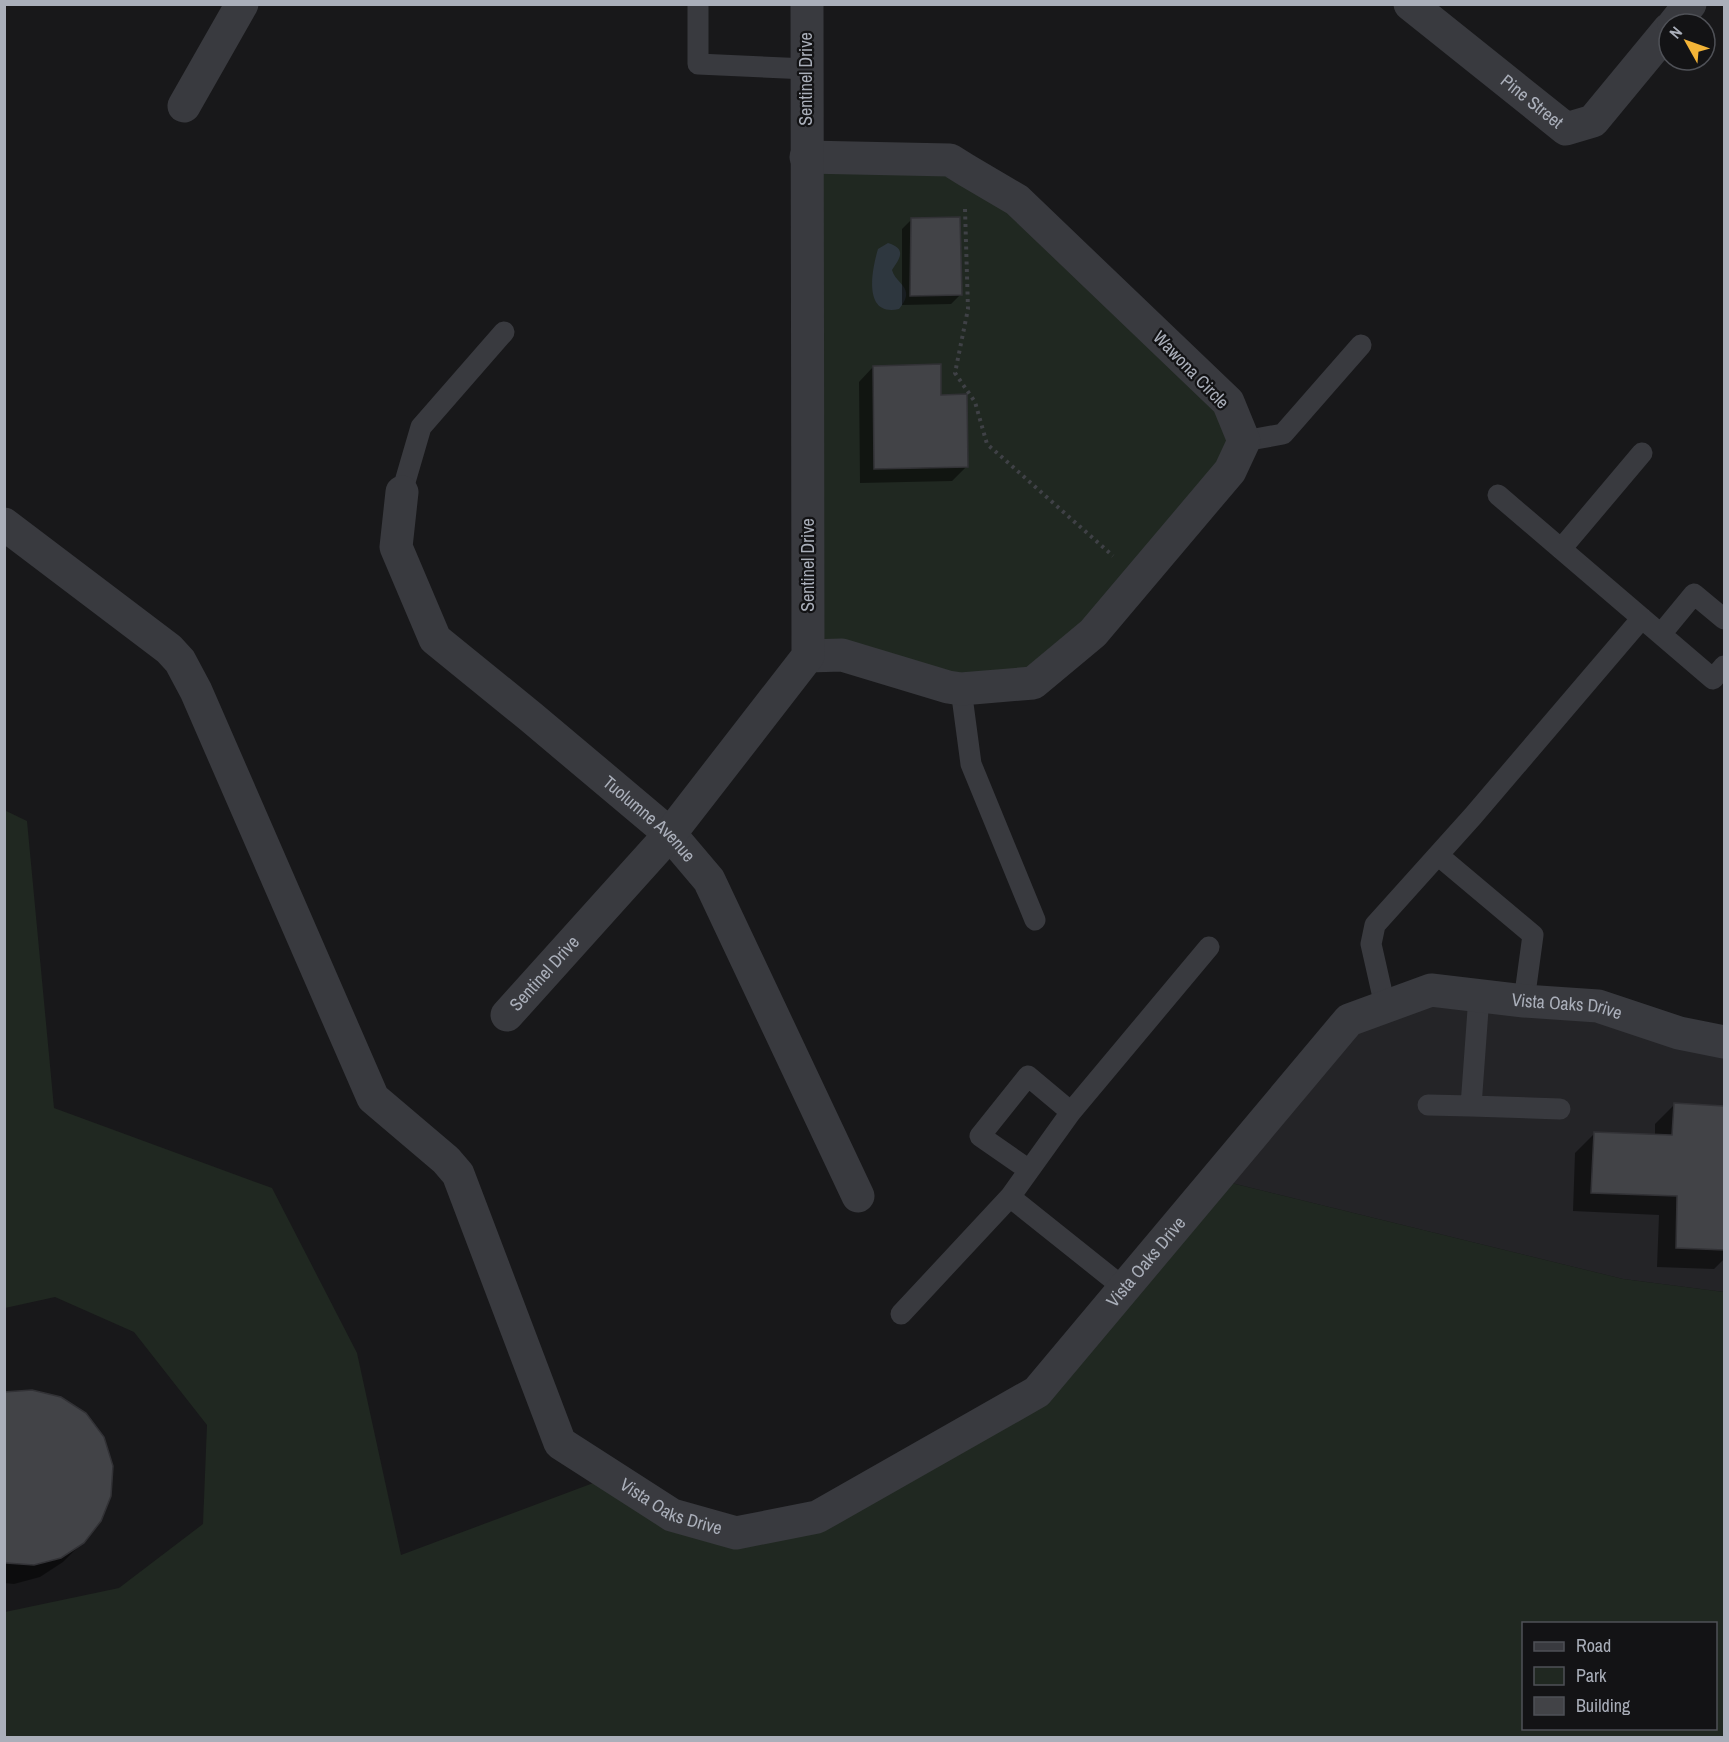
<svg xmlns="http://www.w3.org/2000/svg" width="1729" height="1742" font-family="'Archivo Narrow',sans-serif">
<rect width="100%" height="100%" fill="#18181a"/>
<!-- built -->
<path fill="#242427" d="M1431,990L1724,1042V1292L1623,1279L1215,1179L1349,1020Z"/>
<!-- green -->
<path fill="#202821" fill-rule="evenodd" d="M806,157L950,160L1017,200L1244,441L1033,683L808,656Z
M4,810L27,821L54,1108L272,1188L357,1353L401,1555L612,1476L672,1515L817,1517L1037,1392L1215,1179L1623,1279L1724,1292V1737H5V1612L119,1588L203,1524L207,1425L134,1332L55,1297L5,1308ZM1524,1624H1716V1728H1524Z"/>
<!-- water -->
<path fill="#2e373f" d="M888,243C907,249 900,258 892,270C896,285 917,287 899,309C862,317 872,269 878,249Z"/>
<!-- shadow -->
<path fill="#0007" d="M911,220L960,295L951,304L902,305V229Z
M873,367L940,396L967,466L952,481L860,483L859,382Z
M1674,1105L1724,1107V1259L1714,1269L1657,1267L1659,1215L1573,1211L1575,1153L1594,1134L1655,1136V1124Z
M4,1394L83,1542L63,1562L40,1577L14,1584L4,1583Z"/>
<!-- building -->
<path fill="#424347" stroke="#323236" stroke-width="1.5" d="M960,217L962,295L910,296L911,218Z
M941,364V395L967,394L968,467L874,469L873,366Z
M1674,1103L1724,1106V1250L1676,1248L1677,1196L1591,1193L1594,1132L1672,1135Z
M32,1390L61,1397L86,1413L104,1437L113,1466L111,1496L101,1521L84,1543L61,1558L34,1565L6,1563H4V1392Z"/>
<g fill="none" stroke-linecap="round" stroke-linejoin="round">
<!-- path -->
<path stroke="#3f4146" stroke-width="4" stroke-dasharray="3 4.5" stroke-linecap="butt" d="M965,209L968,309L955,373L975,402L987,444L1113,556"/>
<!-- lane -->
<path stroke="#393a3f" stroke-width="21" d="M698,4V64L807,69
M1244,441L1283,434L1361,345
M402,492L421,427L504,332
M1498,495L1713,679L1724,666
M1561,549L1642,453
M1661,634L1694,594L1724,619
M961,689L971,764L1035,920
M1439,856L1533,935L1524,1001
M1479,996L1471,1106L1560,1109
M1385,1006L1371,944L1375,925L1473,816L1642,618
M1428,1105L1471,1106
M1029,1170L980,1136L1028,1076L1071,1112
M1010,1197L1124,1288
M901,1314L1010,1197L1071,1112L1209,947"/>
<!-- street -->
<g stroke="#393a3f" stroke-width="33">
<path id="s1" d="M1410,4L1566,129L1593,121L1669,29"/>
<path d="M1674,24L1690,4"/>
<path d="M184,106L242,4"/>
<path d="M806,157L950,160L966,170L1017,200L1228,402L1244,441L1230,471L1093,633L1033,683L961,689L948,687L842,655L808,656"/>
<path id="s2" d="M402,492L396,547L435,639L531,717L670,834L709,880L858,1196"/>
<path id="s3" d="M4,524L169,649L180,661L196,691L373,1098L446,1160L458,1174L560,1443L672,1515L736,1533L817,1517L1037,1392L1349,1020L1431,990L1524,1001L1598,1006L1679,1033L1724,1042"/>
<path id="s4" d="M507,1015L670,834L808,656L807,4"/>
</g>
</g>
<g text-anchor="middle" stroke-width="4.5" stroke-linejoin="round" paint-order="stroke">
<!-- street labels -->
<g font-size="18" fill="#aaafba" stroke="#131315">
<text transform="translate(806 79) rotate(-90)" y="6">Sentinel Drive</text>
<text dy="6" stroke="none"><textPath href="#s1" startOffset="156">Pine Street</textPath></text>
<text transform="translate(1191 370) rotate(46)" y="6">Wawona Circle</text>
<text transform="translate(808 565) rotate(-90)" y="6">Sentinel Drive</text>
<text dy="6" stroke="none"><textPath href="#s2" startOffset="435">Tuolumne Avenue</textPath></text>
<text dy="6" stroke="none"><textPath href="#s4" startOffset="56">Sentinel Drive</textPath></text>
<text dy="6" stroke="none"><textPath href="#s3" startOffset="2348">Vista Oaks Drive</textPath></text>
<text dy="6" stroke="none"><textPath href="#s3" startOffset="1808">Vista Oaks Drive</textPath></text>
<text dy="6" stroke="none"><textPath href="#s3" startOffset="1232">Vista Oaks Drive</textPath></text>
</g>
</g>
<!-- border -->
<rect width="1729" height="1742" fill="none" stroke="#aaafba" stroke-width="12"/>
<!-- legend -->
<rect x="1522" y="1622" width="195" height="108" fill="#131315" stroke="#4f5157" stroke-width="1.5"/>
<rect x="1534" y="1642" width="30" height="9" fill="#393a3f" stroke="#4f5157" stroke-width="1.5"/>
<text x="1576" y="1652" font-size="18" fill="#aaafba">Road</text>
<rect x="1534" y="1667" width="30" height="18" fill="#202821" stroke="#4f5157" stroke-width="1.5"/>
<text x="1576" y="1682" font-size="18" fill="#aaafba">Park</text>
<rect x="1534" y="1697" width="30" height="18" fill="#424347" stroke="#4f5157" stroke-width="1.5"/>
<text x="1576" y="1712" font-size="18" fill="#aaafba">Building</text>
<!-- north arrow -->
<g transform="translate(1687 42) rotate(310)"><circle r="28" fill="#131315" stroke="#4f5157" stroke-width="1.5"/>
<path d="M0-4.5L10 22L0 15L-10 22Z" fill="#f3b437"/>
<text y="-9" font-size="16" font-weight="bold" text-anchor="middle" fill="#aaafba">N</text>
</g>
</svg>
